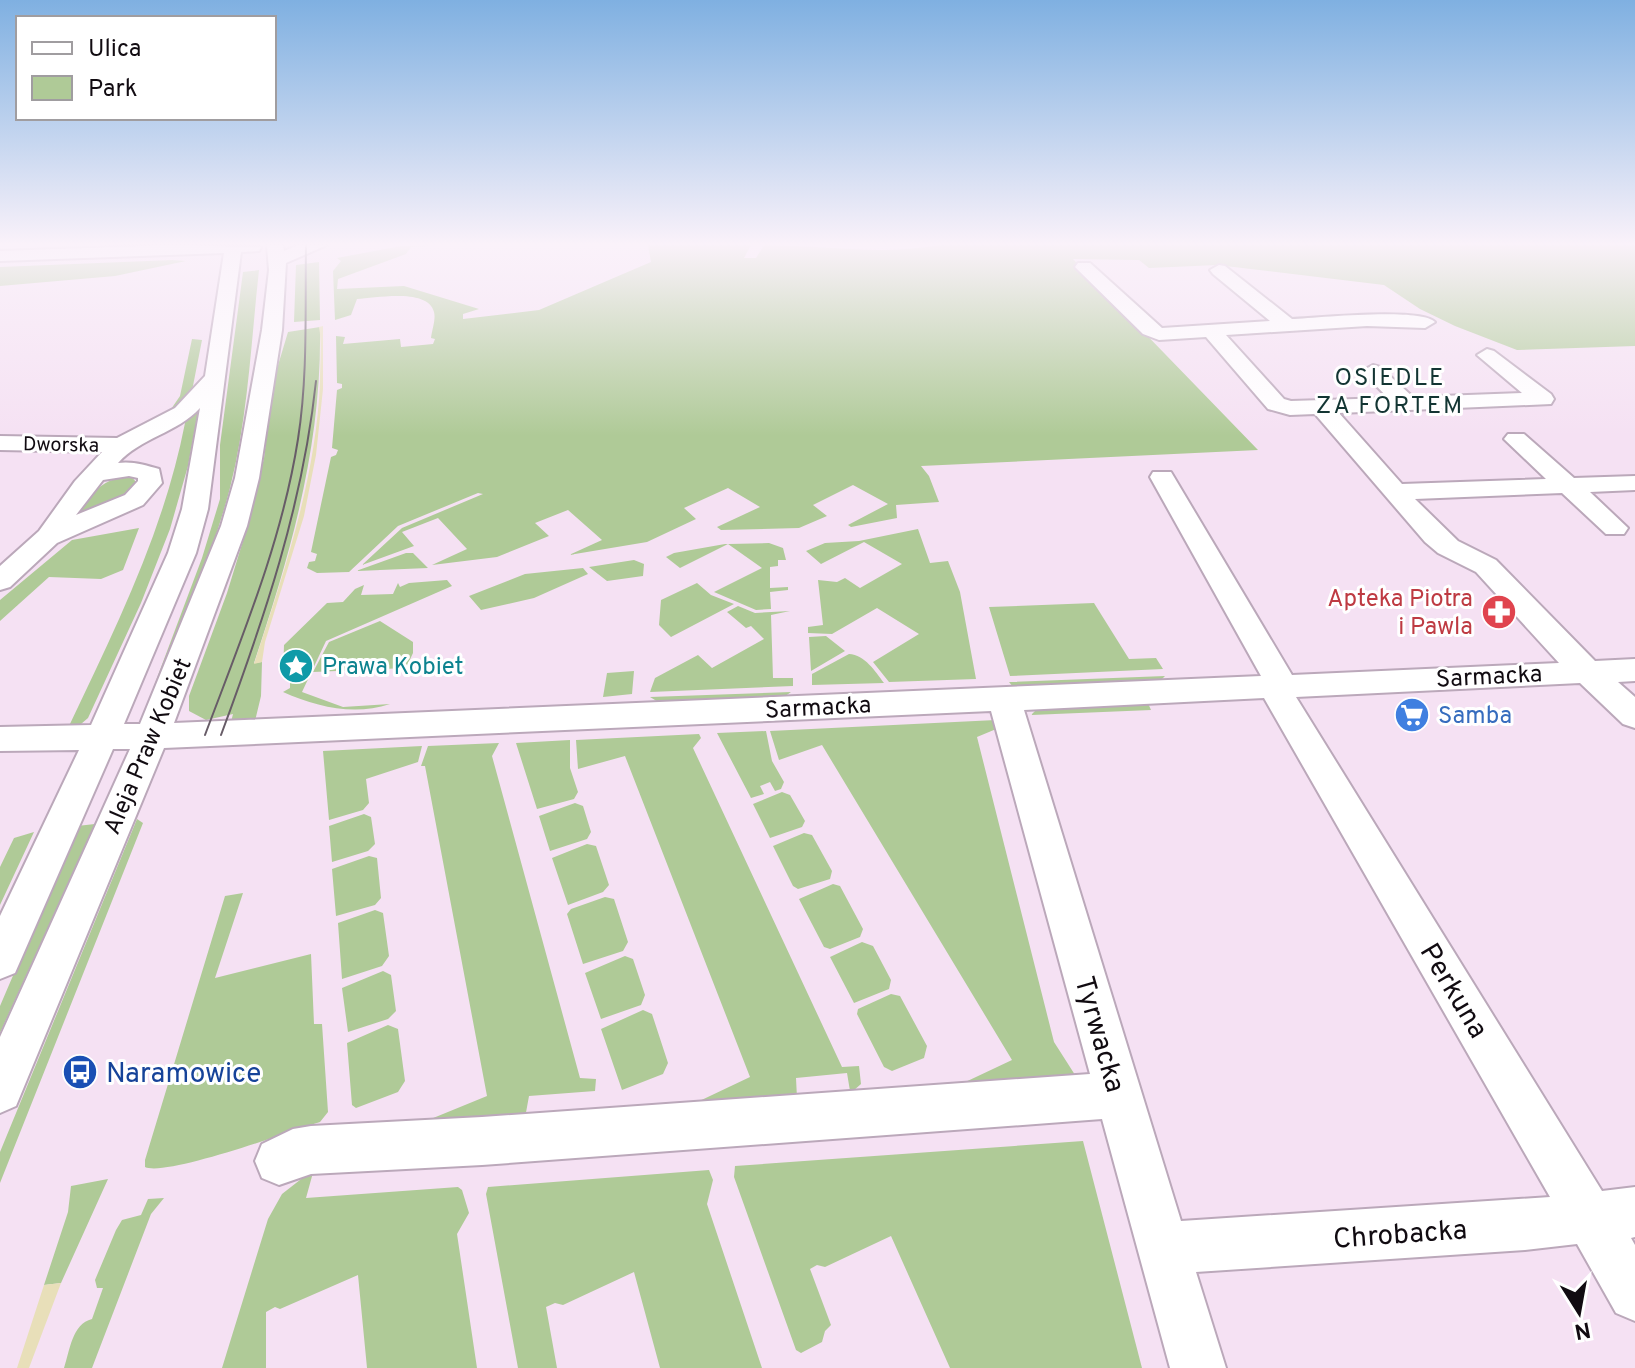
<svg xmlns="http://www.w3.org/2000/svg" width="1635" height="1368" font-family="Overpass,sans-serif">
<rect width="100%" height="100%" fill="#f5e1f3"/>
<!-- green -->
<path fill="#afca97" d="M442,245L411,247L406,254L338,279L337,289L404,286L479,309L463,314V319L539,310L651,262L648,245H751L744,258H756L764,245C823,245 881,256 939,245H1635V346L1517,350L1455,326L1420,309L1384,285L1217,265L1149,268L1139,260L1073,259L1258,450L921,466L929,476L939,502L896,505L897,518L851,527L848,525L888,504L853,485L813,505L827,516L799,528L721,530L717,527L760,507L728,488L684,508L696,519L647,542L569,555L602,540L568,510L535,523L549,536L497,557L432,565L467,549L438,518L402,532L414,546L362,565L402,528L483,494L478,493L398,526L349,572L317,573L307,568L309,562L315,561L317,554L311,552L331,457L336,455L338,450L332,448L337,390L342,388V384L337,383L336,336L345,337L343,344L400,339L401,347L433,344L435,339L431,338C432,330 436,319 434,312C428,288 376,298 357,299L351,315L335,320L333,271L341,261L337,258L401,246Z
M172,260L186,261L115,276L0,286V267Z
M319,262L320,320L294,322L296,265Z
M259,270C251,342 248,417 230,488C211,561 179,631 151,701L148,702L202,558L220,499V445L243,272Z
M320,327C322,445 291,552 254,663L262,662L261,696L255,721L231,722L233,714L206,720L189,711V696L227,593L250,518L264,458L273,382L288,332Z
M192,339L202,340L191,396L167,415L180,396Z
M198,412L188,466L170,529L141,603L88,718L81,724L69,726C116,627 164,531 185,423L181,420Z
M130,475L136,482L129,494L73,517C93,493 98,481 130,475Z
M139,528L123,570L101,579L49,577L0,621V600L72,540Z
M918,529L930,563L948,561L960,592L976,679L889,682L873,662L919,634L877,608L832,634L808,633V627L823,625L818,580L837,582L845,578L860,588L902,564L864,542L821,564L806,551L825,543L859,541Z
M769,543L783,548L786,560H778V566L770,567V588L788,587V590L770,592L771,609L756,610L714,592L762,568L728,544L680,568L666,557L674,553L725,544H729Z
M406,553H413L428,568L356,571Z
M634,560L644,564L643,576L607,581L589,567Z
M583,568L588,574L534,598L481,610L469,596L525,574Z
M447,580L452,586L326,641L302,692L343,707L390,704C354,716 317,707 283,692L290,688V679L283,677L284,645L327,603L343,602L355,589L364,585L361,595L393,594L398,583L400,587L409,583Z
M697,583L711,595L734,604L671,637L659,625L661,600Z
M1094,603L1129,659L1156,658L1163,669L1010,676L989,607Z
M738,606L755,613L790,611L771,615L773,678H793V686L650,692L655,678L698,655L712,668L764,639L751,626L746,628L727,612Z
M380,621L413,642V653L406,668L313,672L329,642Z
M826,636L845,651L811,671L809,637Z
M849,654C865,655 875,671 884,683L812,685V674Z
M634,671L632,694L603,697L607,673Z
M1165,676L1161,680L1014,688L1009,682Z
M791,692L784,697L660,703L650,697Z
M1147,701L1151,710L1031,715L1038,708Z
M996,720L1001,727L977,737L1054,1042L1077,1078L959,1085L1012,1060L822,745L779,760L770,731Z
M766,731L772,761L784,782L781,789L775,791L770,782L760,786L764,794L751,798L717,733Z
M699,734L701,738L693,748L842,1067L859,1066L861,1084L853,1091H850L847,1073L796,1078L797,1098L691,1105L750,1077L625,756L578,769L576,740Z
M570,740V768L578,792L574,799L537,809L516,743Z
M499,743L492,756L580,1078L596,1079L595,1091L529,1096L525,1118L421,1123L487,1096L425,766H421L428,746Z
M422,746L418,762L366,779L369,803L363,810L329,820L323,751Z
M782,792L790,795L805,821L802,827L770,838L753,804Z
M575,803L583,806L591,832L587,839L550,851L539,816Z
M364,814L371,817L375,844L368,851L332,862L329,826Z
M137,819L143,823L0,1183V1152Z
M95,824L0,1033V1006L77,826Z
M34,832L0,905V867L14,838Z
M804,833L812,835L832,871L830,879L798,889L793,886L773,846Z
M587,844L596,846L609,885L603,892L568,905L552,858Z
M369,856L377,858L381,898L375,905L336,916L332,869Z
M833,884L840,886L863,929L860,937L830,949L824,947L799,899Z
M243,893L215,978L311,954L314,1024H322L328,1112L320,1122C291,1131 166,1177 145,1167V1160L225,896Z
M605,897L614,899L628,942L623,951L583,964L567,914L571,909Z
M375,910L383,913L389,956L382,966L342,979L338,923Z
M862,942L873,946L891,980L889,989L854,1003L830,957Z
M625,956L633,959L645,995L641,1005L601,1019L585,973Z
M383,971L391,975L396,1011L388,1019L348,1032L342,988Z
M891,994L900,996L927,1046L924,1058L892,1071L884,1067L857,1014L858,1009Z
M643,1010L652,1014L668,1063L663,1074L622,1090L601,1029Z
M388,1025L398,1029L405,1081L398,1092L356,1108L352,1105L347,1043Z
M1083,1141L1142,1368H950L891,1236L825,1267L817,1265L810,1269L831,1325L825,1331L822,1342L801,1353L796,1350L734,1177L735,1166Z
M314,1169L306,1198L458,1187L462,1190L469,1213L457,1234L477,1368H367L358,1275L280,1309L275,1307L266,1312V1368H222L268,1219L282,1194Z
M709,1170L713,1180L707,1204L762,1368H660L634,1272L563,1305L555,1303L546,1307L557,1368H518L486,1194L488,1187Z
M108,1179L61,1283L44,1285L68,1212L71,1186Z
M164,1198L151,1214L92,1368H64C70,1350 72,1324 92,1319L103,1288H97L95,1280L116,1230L122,1220L141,1215L148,1199Z"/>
<!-- sand -->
<path fill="#e8dfb9" d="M323,326V389L316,455L304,516L265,642L262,662L254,664C284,572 316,479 320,382C320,364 322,343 319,327Z
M61,1283L29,1368H17L44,1285Z"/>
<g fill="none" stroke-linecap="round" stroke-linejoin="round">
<!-- minor casing -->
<g stroke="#bba8ba" stroke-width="4">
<path id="minor" d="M171,245L261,247L259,251L241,252L208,509L196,553L124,724H140L221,526L235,478L262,330L269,270L267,245H283L284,251L298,245H327L286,263L282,330L259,478L247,526L174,723L1261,676L1150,477L1153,472H1171L1174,477L1292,675L1559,663L1476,572L1438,553L1425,542L1315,414L1290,415L1268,409L1206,337L1159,340L1143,334L1075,267L1078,263H1090L1162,328L1270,321L1213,274L1210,270L1219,265L1225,266L1292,319C1316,318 1421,307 1435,322L1425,328L1367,326L1226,335L1284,399L1291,401L1388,398L1362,371L1373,365L1380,367L1413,397L1522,393L1477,355L1487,349L1494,351L1551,394L1554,399L1551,404L1339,413L1402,484L1546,479L1504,439L1508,434H1524L1574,478L1635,476V490L1590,492L1628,528L1624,534H1606L1562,493L1415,499L1458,541L1496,560L1595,661L1635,659V681L1618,682L1635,697V728L1623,724L1580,683L1296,697L1602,1191L1635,1187V1237L1631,1238L1635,1245V1321L1616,1313L1577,1244L1525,1250L1196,1272L1226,1368H1170L1102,1119L482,1165L311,1174L279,1185L262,1178L255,1161L262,1144L293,1129L311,1126L482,1117L1090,1074L991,711L164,748L16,1106L0,1113V1037L130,749H113L15,973L0,979V916L79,750L0,751V727L91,725L168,553L182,509L200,408C177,433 140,438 118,463C132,461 145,465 159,469L162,483L143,505L57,543L10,587L0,590V566L39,531L75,481L102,452L0,450V436L117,438L175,408L205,376L224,253L0,261V251ZM129,476L138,478V481L125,495L76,515L103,480ZM1264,698L1550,1197L1181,1221L1024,710Z"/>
</g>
<!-- minor -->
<use href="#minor" fill="#fff" fill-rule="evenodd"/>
<!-- tram -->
<path stroke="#675c67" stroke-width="2" d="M205,735C241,639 282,542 298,439C308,375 305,310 306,245
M221,735C264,619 303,505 316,381"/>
</g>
<!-- sky -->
<linearGradient id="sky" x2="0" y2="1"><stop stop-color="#7fb0e1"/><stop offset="0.56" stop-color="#faf2fa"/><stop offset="1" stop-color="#faf2fa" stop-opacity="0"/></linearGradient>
<rect width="1635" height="436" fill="url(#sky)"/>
<!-- icons -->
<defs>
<g id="pharmacy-disc" transform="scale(1.8)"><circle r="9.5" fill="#e0444e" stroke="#fff"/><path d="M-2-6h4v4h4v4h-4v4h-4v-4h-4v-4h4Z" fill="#fff"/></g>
<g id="sight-disc" transform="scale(1.8)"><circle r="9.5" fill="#0f9aa8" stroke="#fff"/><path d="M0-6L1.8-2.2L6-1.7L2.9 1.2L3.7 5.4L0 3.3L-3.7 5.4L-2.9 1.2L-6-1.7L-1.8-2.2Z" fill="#fff"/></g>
<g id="supermarket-disc" transform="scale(1.8)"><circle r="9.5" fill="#3f7fe0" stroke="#fff"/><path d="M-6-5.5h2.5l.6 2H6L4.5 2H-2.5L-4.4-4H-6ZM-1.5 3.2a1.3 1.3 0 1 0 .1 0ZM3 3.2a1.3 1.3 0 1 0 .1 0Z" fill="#fff"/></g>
<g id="bus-disc" transform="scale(1.8)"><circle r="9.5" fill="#1a4fb4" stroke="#fff"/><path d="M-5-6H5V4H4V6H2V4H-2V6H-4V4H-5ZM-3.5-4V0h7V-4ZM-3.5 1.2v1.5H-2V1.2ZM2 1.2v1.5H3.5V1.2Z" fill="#fff"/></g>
</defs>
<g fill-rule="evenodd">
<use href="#pharmacy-disc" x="1499" y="612"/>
<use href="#sight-disc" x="296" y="666"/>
<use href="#supermarket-disc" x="1412" y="715"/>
<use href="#bus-disc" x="80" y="1072"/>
</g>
<g text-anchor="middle" stroke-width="6" stroke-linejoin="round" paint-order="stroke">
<!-- far-street labels -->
<g font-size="20" fill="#110b11" stroke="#fff">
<text transform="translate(61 444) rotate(1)" y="7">Dworska</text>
</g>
<!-- far-quarter labels -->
<g font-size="24" letter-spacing="2" fill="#133533" stroke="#fff">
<text x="1390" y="385">OSIEDLE<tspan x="1390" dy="28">ZA FORTEM</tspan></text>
</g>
<!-- health labels -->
<g font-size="24" fill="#be3a42" stroke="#fff" text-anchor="end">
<text x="1473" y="606">Apteka Piotra<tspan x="1473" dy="28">i Pawla</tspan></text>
</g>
<!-- culture labels -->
<g font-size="24" fill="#0d838f" stroke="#fff" text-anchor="start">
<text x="322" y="674">Prawa Kobiet</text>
</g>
<!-- street labels -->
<g font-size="24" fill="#110b11" stroke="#fff">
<text transform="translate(1489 676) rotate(-3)" y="8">Sarmacka</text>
<text transform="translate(818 707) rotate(-3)" y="8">Sarmacka</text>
<text transform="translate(147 746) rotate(-67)" y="8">Aleja Praw Kobiet</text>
</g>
<!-- shop labels -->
<g font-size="24" fill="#366cbe" stroke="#fff" text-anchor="start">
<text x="1438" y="723">Samba</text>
</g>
<!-- near-street labels -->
<g font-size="28" fill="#110b11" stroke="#fff">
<text transform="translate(1455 990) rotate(59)" y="10">Perkuna</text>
<text transform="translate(1101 1034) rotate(74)" y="10">Tyrwacka</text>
<text transform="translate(1400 1233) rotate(-4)" y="10">Chrobacka</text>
</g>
<!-- near-transit labels -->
<g font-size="28" fill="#164399" stroke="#fff" text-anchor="start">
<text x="106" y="1082">Naramowice</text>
</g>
</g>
<!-- legend -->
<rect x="16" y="16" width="260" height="104" fill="#ffffff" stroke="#a09da0" stroke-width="2"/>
<rect x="32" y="42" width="40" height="12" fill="#ffffff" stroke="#a09da0" stroke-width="2"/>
<text x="88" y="56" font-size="24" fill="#110b11">Ulica</text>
<rect x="32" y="76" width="40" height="24" fill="#afca97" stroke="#a09da0" stroke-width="2"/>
<text x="88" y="96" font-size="24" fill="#110b11">Park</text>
<!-- north arrow -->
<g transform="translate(1579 1312) rotate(169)" stroke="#ffffff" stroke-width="6" paint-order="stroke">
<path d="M0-6L14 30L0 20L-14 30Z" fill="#110b11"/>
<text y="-12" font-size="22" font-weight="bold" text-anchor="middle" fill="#110b11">N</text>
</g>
</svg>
